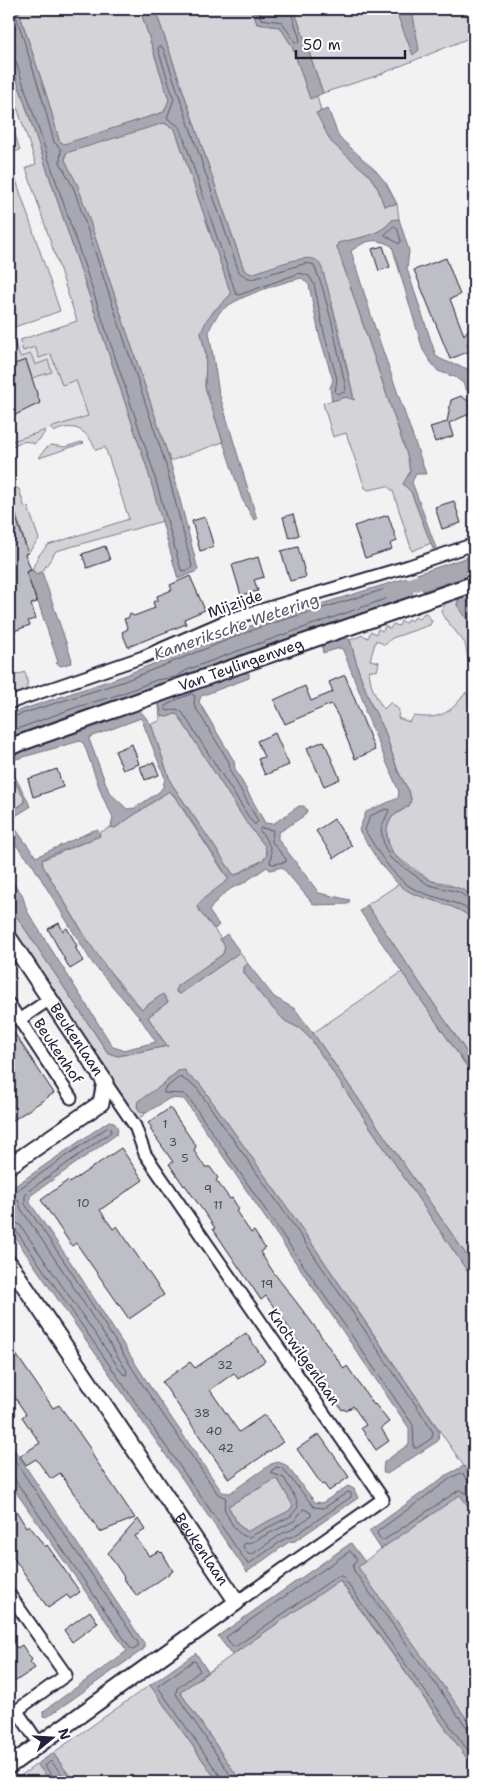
<svg xmlns="http://www.w3.org/2000/svg" width="483" height="1791" font-family="'Shantell Sans',sans-serif">
<rect width="100%" height="100%" fill="#f2f2f3"/>
<filter id="ink" filterUnits="userSpaceOnUse"><feTurbulence type="fractalNoise" baseFrequency=".02" numOctaves="2"/><feDisplacementMap in="SourceGraphic" scale="10" xChannelSelector="R" yChannelSelector="G"/><feConvolveMatrix kernelMatrix="1 2 1 2 8 2 1 2 1" color-interpolation-filters="sRGB"/></filter>
<g filter="url(#ink)">
<!-- built -->
<path fill="#e2e2e6" d="M77,321L106,410L9,442V344Z"/>
<!-- green -->
<path fill="#d3d3d8" stroke="#7a7a8a" d="M18,9H140L169,100L164,112L64,145L59,140L48,100Z
M155,9H252L257,24L280,27L292,46L310,98L317,96L321,111L316,113L358,165L370,176L378,189L384,206L397,204L399,219L392,220C380,236 357,238 338,243L337,247L408,458L410,472L403,484L411,492L431,543L412,551L393,491L387,486L369,490L365,488L346,433L333,437L323,403L346,397L354,399L337,322L321,268L251,274L244,270Z
M294,9H395L413,54L418,50L412,9H474V36L376,76L323,93Z
M9,56L147,468L163,521L56,551L42,572L36,574L32,569L39,555L48,545L129,519L105,447L96,450C88,431 74,421 54,432L50,428L88,416L76,380L62,385L51,354L39,358L35,347L23,351L20,340L77,321L26,168L36,164L9,83Z
M9,117L20,150L9,154Z
M164,123L175,129L231,294L223,303L214,310L201,333L206,355L205,387L223,442L170,461L78,187L65,160L66,152Z
M16,180L60,311L9,329V182Z
M14,342L20,357L31,354L35,365L48,360L52,372L32,378L26,361L9,366V344Z
M46,430L41,438L34,444C25,438 16,444 9,449V442Z
M81,442L84,443L39,458L45,449L51,445L65,447Z
M17,488L19,489L25,508L28,507L39,539L28,553L13,504L9,505V491Z
M459,598L457,605L474,629V669H470L465,643L443,616L441,611L446,602Z
M426,613L432,621L430,625L392,638L385,645L376,640L370,660L379,662L377,671L369,670C370,685 375,697 384,709L391,702L399,710L398,718L409,722L414,716C440,720 451,713 466,692L471,704L474,705V897L446,883L432,881L394,855L389,844L386,829L392,817L409,806L411,799L409,791L398,771L384,729L371,704L359,672L350,640L363,635L368,638L371,631L376,634L378,629L383,631L385,626L390,629L393,624L399,626L401,621L406,623L408,619L412,621L415,617L419,619L423,614Z
M9,654L16,675L25,672C31,691 25,692 9,698Z
M159,704L162,716L167,717L175,714L178,715L246,822L265,846L267,856L263,860L235,875L233,874L171,783L151,724L160,721Z
M9,772L24,798V803L9,813Z
M169,791L174,796L229,880L203,899L197,906L200,912L220,937V939L225,946L223,954L177,986L176,992L180,994L240,952L248,964L244,967V973L265,1000L285,1021L299,1028L310,1038L474,1281V1481L289,1210L199,1083L178,1071L137,1106L140,1112L146,1113L137,1120L9,924V905L108,1053L118,1056L167,1046L148,1017L168,1002L163,994L142,1009L99,959L43,866L42,860L100,836L99,833L111,827L115,828Z
M399,884L412,893L460,909L474,920V1063L367,905Z
M402,972L474,1077V1266L313,1033Z
M276,1479L279,1481L293,1505L289,1511L247,1532L238,1524L228,1506Z
M461,1494L474,1514V1729L357,1567L381,1549Z
M339,1580L474,1768V1782H241L180,1692Z
M150,1685L218,1782H74L53,1753Z
M37,1764L51,1782H12Z"/>
<!-- water -->
<path fill="#a8a8b2" stroke="#727282" fill-rule="evenodd" d="M9,9H18L48,100L59,140L64,144L164,112L169,100L140,9H155L244,270L251,274C264,270 305,253 316,260C323,265 324,277 327,285L354,400L346,397L332,401L330,388L333,380L319,334L309,285L302,278C282,282 233,298 220,312C215,318 211,325 209,332L219,393L257,519L254,520L242,499L205,387L206,355L201,333L207,319L231,294L175,129L164,123L66,153L65,160L78,186L170,461L198,570L195,572L178,579L147,468L9,56Z
M252,9H294L323,93L310,99L292,46L280,27L257,24Z
M395,9H412L419,50L413,55Z
M328,109L339,137L376,171L386,183L397,204L384,206L378,189L370,176L331,142L316,113Z
M399,219L409,251L407,269L436,356C447,364 462,365 474,372V404L463,383L455,377L438,371L430,361L423,350L392,246C374,237 367,240 351,251L376,331L426,474H416L412,482L436,548L433,549L411,492L403,484L410,472L408,458L337,247L338,243C357,238 380,236 392,220Z
M474,555V574L423,591L417,574Z
M32,570L36,574L42,572L72,660L71,663L61,666L56,663L58,662L38,602H37L26,572Z
M407,578L413,595L328,626L273,643L172,682L157,684L123,698L79,712L9,737V714L120,677L258,623Z
M474,591V629L457,605L459,598Z
M345,637L350,640L359,672L371,704L384,729L398,772L409,791L411,800L409,806C404,809 394,813 391,819C384,829 386,845 394,855C399,861 424,878 432,881C449,887 458,884 474,897V920C457,905 434,902 414,894C391,885 371,850 359,830L366,812L398,798L399,792L365,711V706L343,650L340,648L323,653L322,645Z
M239,673H249V678L201,696L199,702L234,761L235,769L265,823L273,824L299,806H304L307,810L305,815L278,833V839L319,893L350,900L348,904L314,905L282,867L270,870L267,867L242,884C229,887 216,900 209,911L219,925L215,929L200,912L197,906L203,899L229,879L175,796L169,791L115,828L111,827L113,817L103,798L84,744L80,741L9,761V753L90,729L138,708L151,724L171,783L233,874L236,875L263,860L267,855L265,846L246,822L178,715L175,714L167,717L162,716L159,704L176,694ZM141,718L165,778L163,787L159,792L135,808L127,809L109,792L89,739L90,737Z
M9,766L27,799L30,807L9,820L36,857L94,830H98L100,836L46,857L42,860L43,866C73,915 100,968 142,1009L163,994L168,1002L148,1017L160,1037L168,1046L118,1056L108,1053L9,905V878L22,894L27,911L113,1047L123,1050L156,1042L140,1018L93,964L32,864L9,837V813L24,803V798L9,772Z
M367,905L474,1063V1077L360,911Z
M227,934L240,952L180,994L176,992L177,986L223,954L225,946L220,939Z
M248,964L274,997L295,1009L313,1033L474,1266V1281L310,1038L299,1028L285,1021L265,1000L244,973V967Z
M185,1070L187,1075L199,1083L207,1094L289,1210L439,1431L438,1441L387,1474L383,1472L384,1462L409,1444V1428L184,1099L170,1098L146,1113L140,1112L137,1106L138,1101L165,1083L178,1071Z
M109,1121L114,1122L118,1129L117,1134L30,1196V1203L76,1270L151,1388L222,1492L230,1493L271,1464L278,1462L286,1465L315,1502L322,1503L348,1486L354,1489L358,1498L295,1541L289,1542L247,1572L9,1229V1190ZM275,1479L279,1481L293,1506L289,1511L246,1532L238,1524L228,1506Z
M9,1442L144,1643V1649L47,1717L43,1716V1712L45,1710L127,1651L18,1495L9,1479Z
M464,1466L474,1481V1514L460,1495L381,1549L369,1531L448,1474Z
M351,1543L365,1562L358,1567L474,1729V1768L340,1580L232,1655L218,1636Z
M196,1653L208,1672L180,1692L241,1782H218L150,1685Z
M53,1753L74,1782H51L37,1764Z"/>
<g fill="none" stroke-linecap="round" stroke-linejoin="round">
<!-- shore -->
<path stroke="#58586b" stroke-width="1" d="M257,9L261,19L282,22L295,42L298,43L300,40L290,9
M160,46L163,48L239,272L246,277L252,279L307,263L314,265L322,286L332,323L346,389L345,392L338,394L335,392L337,379L324,333L314,284L309,276L300,273L239,295L236,294L180,127L167,118L174,99L158,49Z
M9,58H13L16,62L152,467L181,570L184,571L191,569L192,566L165,462L74,189L60,162L61,149L54,142L43,101L14,9
M394,226L397,228L401,241L399,244L385,235Z
M474,560L426,577L424,580L426,583L428,584L474,570
M192,694L195,696L194,705L229,762L230,771L258,821L256,824H254L250,819L182,712L176,709L168,711L166,710L165,706L178,699Z
M9,718L122,682L260,627L402,584L405,586L406,590L404,592C332,619 259,642 187,670L176,677L156,680L121,694L77,707L9,732
M261,828L273,830L272,842L286,859V862L273,864L270,863C274,849 268,842 260,831Z
M474,900H470L459,892L429,885L390,858L384,845L381,829L389,810L386,809L370,816L365,830C376,849 393,878 414,889C434,899 454,899 474,913
M180,1077L196,1087L285,1213L419,1410L433,1432L432,1438L417,1448H414L413,1425L188,1097L184,1094L164,1093V1090Z
M9,1194L13,1193L108,1127L111,1128V1132L27,1192L25,1196V1204L72,1273L146,1390L218,1494L226,1498L224,1508C229,1518 235,1536 249,1537L291,1516L298,1507L296,1499L284,1478L271,1473L272,1470L277,1467L283,1469L314,1507L324,1508L348,1492L351,1493V1497L294,1536L286,1538L250,1563H247L15,1229L9,1227
M9,1200H18L21,1209L67,1277L127,1371L126,1375L123,1374L20,1225L15,1222L9,1221
M9,1452L138,1643V1647L133,1650L131,1649L15,1480L9,1477
M474,1484L469,1482L463,1474L460,1473L451,1478L378,1531L377,1533L381,1540H384L459,1490L465,1492L474,1505
M304,1509L311,1513V1516L291,1530L283,1533L251,1555L248,1554L243,1547L244,1544L252,1542L294,1521Z
M474,1731L468,1729L354,1571L353,1566L357,1559L350,1551L226,1637L232,1646L235,1647L336,1577L342,1576L474,1759
M54,1782V1778L45,1766L51,1761L68,1782
M222,1782L221,1777L158,1687L159,1685L193,1661L196,1662L200,1671L177,1688L176,1694L235,1782"/>
<!-- canal -->
<path stroke="#a8a8b2" stroke-width="15" d="M390,592L474,564"/>
</g>
<!-- building -->
<path fill="#bebec6" stroke="#22223b" d="M383,246L390,267L379,271L372,249Z
M446,258L460,295L450,299L464,335L474,322V345L467,344L470,351L450,359L414,270Z
M26,360L40,403L9,418V366Z
M461,396L471,403L469,414L449,423L453,436L435,442L430,427L447,422L451,400Z
M454,501L461,523L442,529L435,507Z
M9,503H11L28,553L25,554L31,570L26,572L37,602L31,604L36,619L28,621L30,625L9,633Z
M293,514L299,535L289,538L283,517Z
M388,515L397,541L390,544L392,549L365,558L354,526Z
M205,517L214,547L200,551L192,521Z
M105,546L110,560L87,568L82,554Z
M298,547L306,577L290,581L281,551Z
M258,557L264,577L254,580L258,591L241,595L232,565Z
M190,576L205,610L184,619L186,624L128,647L122,632L128,629L124,619L128,618L130,614L134,616L155,608L153,602L158,600L157,596L172,590L170,585Z
M345,675L375,750L355,759L338,716L331,704L285,724L274,700L305,686L311,701L333,692L329,682Z
M275,733L289,765L265,775L258,759L264,757L257,741Z
M324,741L340,779L324,786L307,748Z
M132,744L139,764L123,770L115,751Z
M154,762L159,775L145,780L140,767Z
M57,769L63,787L33,797L28,779Z
M334,819L352,846L334,858L316,831Z
M59,923L63,931L67,928L77,946L75,947L83,961L70,969L48,929Z
M9,1025L54,1093L9,1123Z
M170,1108L196,1146L194,1151L205,1167H210L218,1178L216,1180L230,1199L232,1198L239,1209L236,1211L251,1233L254,1231L265,1248L260,1252L274,1273L310,1320L344,1369L347,1366L374,1405L375,1404L389,1422L381,1428L389,1441L376,1450L361,1428L366,1425L353,1406L346,1411L344,1409L342,1410L330,1392L331,1391L319,1370L314,1373L312,1370L310,1371L299,1356L302,1355L299,1352L303,1349L284,1321L266,1296L261,1300L213,1229L215,1228L185,1185L184,1186L169,1164L173,1162L150,1129L152,1128L148,1123Z
M121,1148L143,1180L100,1210L113,1229L117,1226L164,1295L129,1319L76,1243L72,1246L41,1200L67,1181L69,1183Z
M246,1333L265,1361L238,1379L234,1373L210,1390L239,1432L264,1415L283,1442L229,1479L162,1382L190,1362L195,1368Z
M9,1344L53,1408L59,1405L80,1434L91,1450L93,1456L135,1518L100,1532L60,1473L51,1479L36,1459L26,1465L20,1456L40,1443L22,1417L26,1414L9,1389Z
M319,1434L349,1477L329,1491L324,1484L322,1485L297,1449Z
M9,1499L26,1527L29,1525L45,1547L47,1545L80,1592L70,1599L67,1595L48,1608L9,1551Z
M138,1519L145,1530L135,1536L149,1556L159,1551L161,1553L162,1552L173,1571L137,1596L123,1578L124,1577L108,1553Z
M90,1611L98,1623L72,1642L64,1630Z
M9,1637L17,1648L22,1645L32,1660L30,1662L35,1668L13,1683L9,1677Z"/>
<g fill="none" stroke-linecap="round" stroke-linejoin="round">
<!-- minor casing -->
<g stroke="#22223b" stroke-width="15">
<path id="minor" d="M9,703L143,657L228,620L409,566L474,544
M9,1004L71,1098
M19,1020L50,999
M105,1082L135,1126L145,1154L383,1499L237,1602
M9,1594L66,1675L9,1716
M17,1711L40,1745"/>
</g>
<!-- tertiary casing -->
<g stroke="#22223b" stroke-width="19">
<g id="tertiary">
<path id="s1" d="M9,747L302,643L474,584"/>
<path id="s2" d="M9,938L105,1082L101,1103L9,1166"/>
<path id="s3" d="M9,1263L237,1602L9,1766"/>
</g>
</g>
<!-- minor -->
<use href="#minor" stroke="#fff" stroke-width="11"/>
<!-- tertiary -->
<use href="#tertiary" stroke="#fff" stroke-width="15"/>
</g>
</g>
<g text-anchor="middle" stroke-width="4.5" stroke-linejoin="round" paint-order="stroke">
<!-- number labels -->
<g font-size="12" fill="#49495e">
<text x="165" y="1128">1</text>
<text x="173" y="1146">3</text>
<text x="185" y="1162">5</text>
<text x="208" y="1193">9</text>
<text x="83" y="1207">10</text>
<text x="218" y="1209">11</text>
<text x="267" y="1288">19</text>
<text x="225" y="1369">32</text>
<text x="202" y="1417">38</text>
<text x="214" y="1435">40</text>
<text x="226" y="1452">42</text>
</g>
<!-- street labels -->
<g font-size="15" fill="#22223b" stroke="#fff">
<text transform="translate(235 604) rotate(-19)" y="5">Mijzijde</text>
<text dy="5" stroke="none"><textPath href="#s1" startOffset="246">Van Teylingenweg</textPath></text>
<text dy="5" stroke="none"><textPath href="#s2" startOffset="122">Beukenlaan</textPath></text>
<text transform="translate(58 1051) rotate(56)" y="5">Beukenhof</text>
<text transform="translate(304 1357) rotate(55)" y="5">Knotwilgenlaan</text>
<text dy="5" stroke="none"><textPath href="#s3" startOffset="345">Beukenlaan</textPath></text>
</g>
<!-- water labels -->
<g font-size="16" font-style="italic" fill="#58586b" stroke="#fff">
<text transform="translate(236 626) rotate(-19)" y="6">Kameriksche Wetering</text>
</g>
</g>
<!-- margin -->
<rect width="483" height="1791" fill="none" stroke="#fff" stroke-width="30"/>
<rect x="15" y="15" width="453" height="1761" fill="none" stroke="#22223b" stroke-width="2" filter="url(#ink)"/>
<!-- north arrow -->
<g transform="translate(52 1738) rotate(72)" stroke="#ffffff" stroke-width="4" paint-order="stroke">
<path d="M0-4L9 19L0 12L-9 19Z" fill="#22223b"/>
<text y="-8" font-size="14" font-weight="bold" text-anchor="middle" fill="#22223b">N</text>
</g>
<!-- scale -->
<path d="M296 50v8h109v-8" fill="none" stroke="#22223b" stroke-width="2.5"/>
<text x="303" y="50" font-size="15" fill="#22223b" stroke="#ffffff" stroke-width="4" paint-order="stroke">50 m</text>
</svg>
